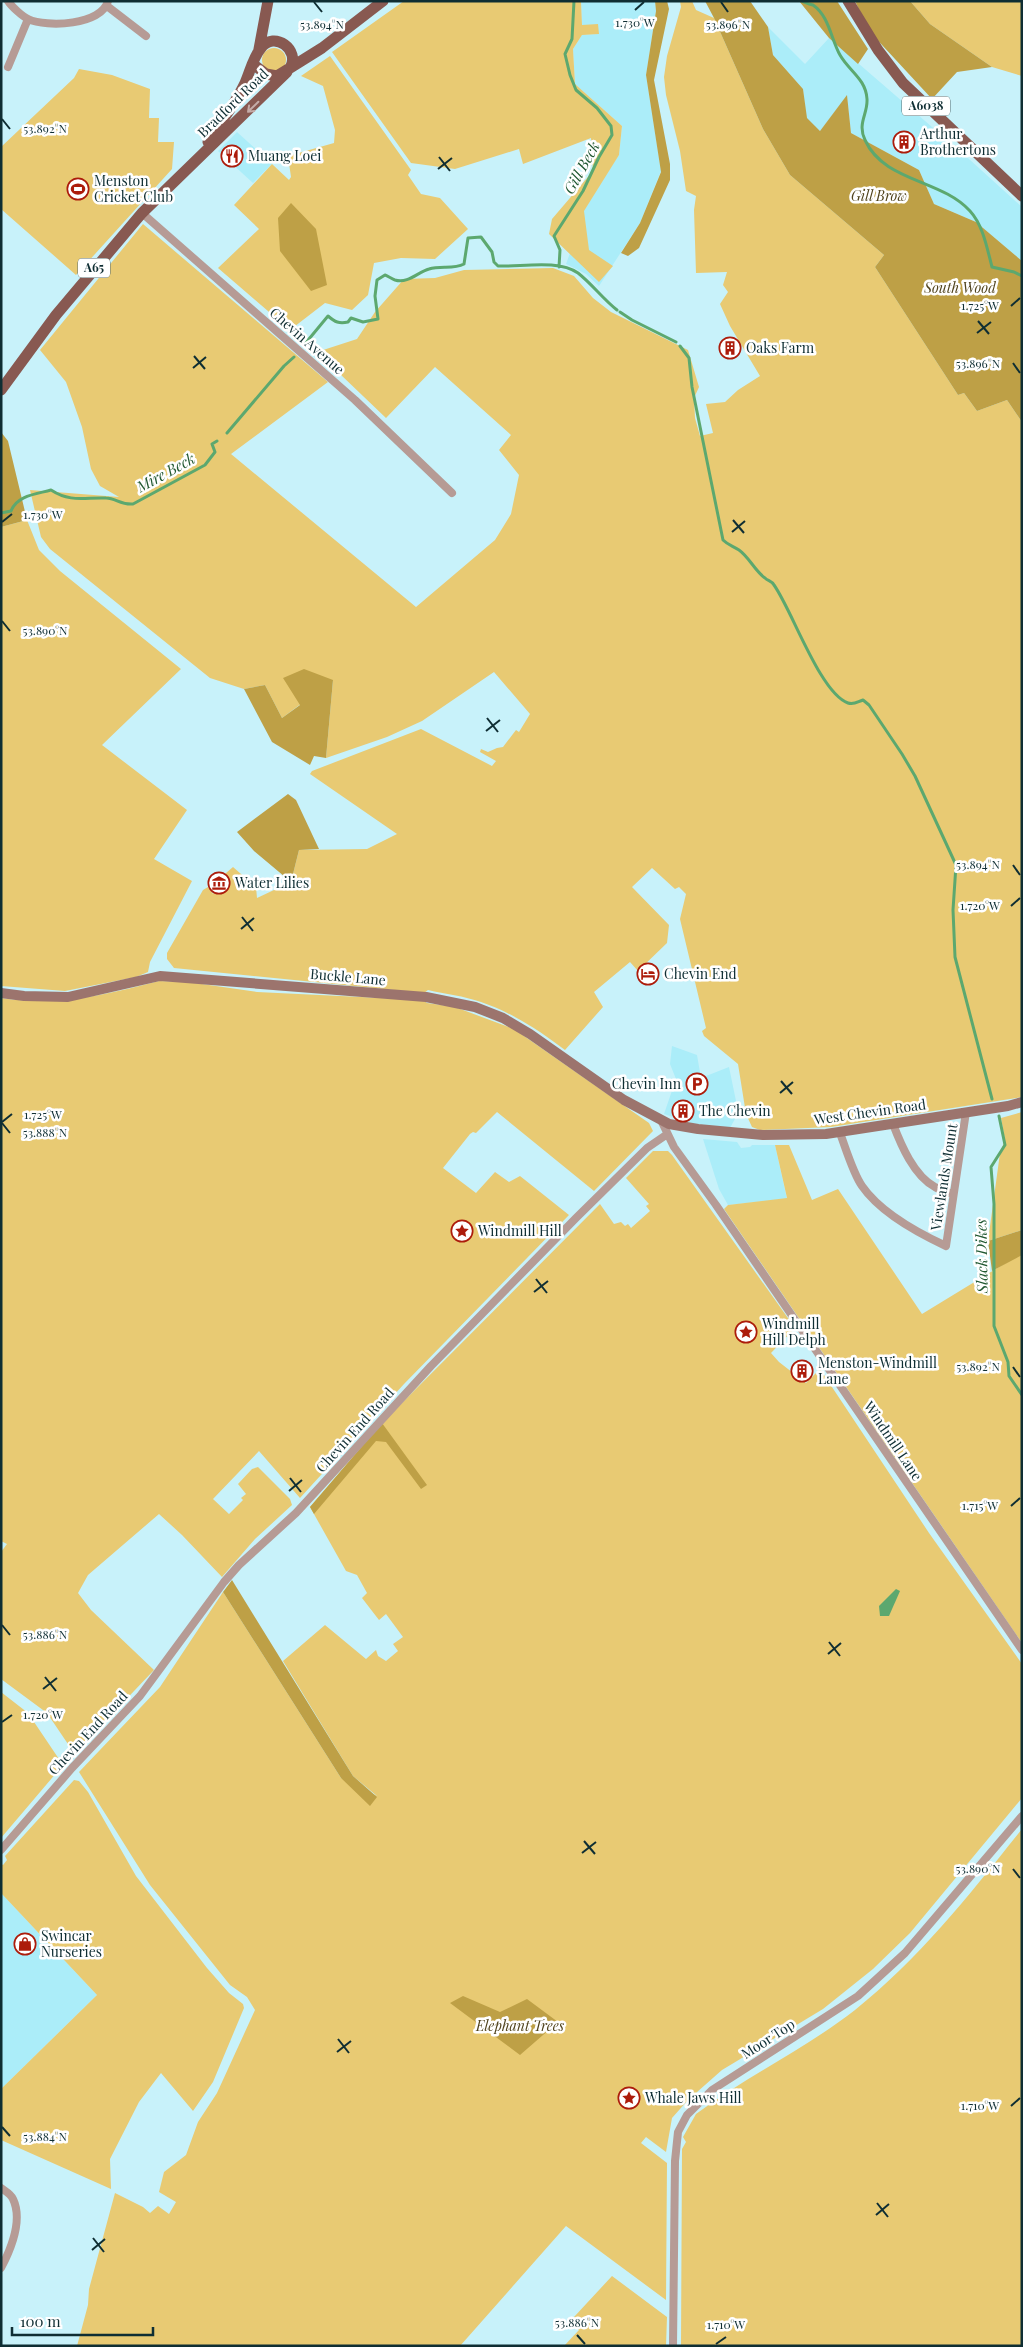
<svg xmlns="http://www.w3.org/2000/svg" width="1023" height="2347" font-family="'Playfair Display',serif">
<rect width="100%" height="100%" fill="#c8f2fa"/>
<!-- built -->
<path fill="#abedf9" d="M581,1H655L656,11L646,75L661,171L640,223L599,286L586,274L566,264L573,245L572,222L619,155L622,126L575,84L573,49L582,35L598,34L582,25Z
M768,27L805,64L829,38L969,159L1022,207V261L976,222L934,204L919,170L851,133L847,96L820,131L806,118L803,89L773,55Z
M237,132L272,164L253,183L218,151Z
M672,1046L697,1055L701,1078L729,1067L736,1101V1117L730,1128L694,1124L664,1114L676,1079L670,1064Z
M703,1139L737,1142L741,1148L750,1147L752,1145H775L787,1199L728,1205L719,1189Z
M1,1893L97,1995L1,2089Z"/>
<!-- green -->
<path fill="#e8ca73" d="M404,1H581L582,25L598,24L599,34L582,35L573,49L575,84L622,126L619,155L584,211L589,250L613,266L599,282L549,234L552,219L593,171L591,138L523,164L519,149L455,169L411,163L332,52Z
M680,1H692L696,10L714,18L763,129L790,175L884,255L875,267L958,395L964,393L977,411L1007,400L1022,422V1097L831,1127L760,1130L752,1127L746,1114L738,1064L704,1036L702,1031L706,1028L680,919L686,894L679,887L675,889L652,868L632,887L669,925L667,943L638,971L630,962L594,992L603,1007L565,1050C540,1031 511,1012 481,1002C464,996 445,994 428,990L424,993L174,968L167,959V953L203,890L208,887L213,894L216,890L212,885L233,867L256,887L257,898L291,882L299,850L367,849L397,834L310,774L312,771L421,729L492,766L496,761L480,752L481,749L488,752L497,748L503,747L516,730L519,732L530,714L494,672L422,721L387,737L326,758L333,680L282,718L265,685L244,689L210,678L50,549L41,537L30,490L119,497L100,486L91,469L82,427L66,382L40,350L143,224L328,382L231,454L416,607L495,540L511,514L519,475L499,450L511,435L435,367L386,418L317,352L357,339L375,312L404,279L435,278L464,270L553,268L574,276L593,298L611,312L688,350L699,387L694,398L695,418L700,436L713,433L706,404L725,402L738,390L760,376L730,326L720,304L728,292L723,285L727,272L696,273L694,210L696,196L686,191L680,151L666,95L664,77L667,56L681,7Z
M910,1H1022V76L992,67L930,24Z
M262 60a12 12 0 1 1 24 0a12 12 0 1 1-24 0Z
M330,56L411,170L408,175L421,194L440,198L468,229L435,259L401,258L374,263L368,295L352,310L325,303L290,330L218,268L259,229L234,205L272,164L289,180L291,177L288,156L334,143L335,130L323,86L301,76Z
M79,69L112,75L150,89L149,118H159L158,142H174L172,169L76,275L1,209V147L74,78Z
M27,520L39,550L60,571L181,669L102,745L187,810L154,859L192,881L150,962L148,972L136,977L65,991L1,986V527Z
M159,981L188,982L257,992L423,1000L427,1003L455,1007L514,1029L649,1123L653,1131L594,1191L497,1112L476,1133L473,1132L470,1134L443,1168L476,1193L495,1172L509,1182L520,1176L569,1215L404,1384L300,1498L259,1451L213,1499L229,1514L243,1500L241,1498L246,1494L238,1484L252,1469L258,1467L290,1499L292,1505L255,1539L222,1577L182,1535L159,1514L88,1575L78,1593L91,1610L154,1670L77,1751L72,1750L47,1713L1,1679V1552L7,1544L1,1541V998C60,1007 103,995 159,981Z
M1022,1112V1230L988,1241L1000,1153L1005,1140L1001,1118Z
M775,1145H789L812,1200L838,1189L922,1314L1022,1253V1643L724,1209L728,1205L787,1198Z
M653,1151H668L672,1155L795,1328L771,1353L779,1362L806,1383L820,1369L929,1533L1022,1664V1798L910,1933L873,1969L823,2009L722,2070L688,2100L672,2118L666,2152L646,2137L641,2143L667,2163L666,2300L566,2226L460,2346H77L88,2305L89,2289L115,2193L143,2207L150,2213L158,2206L169,2214L176,2202L159,2192L164,2172L186,2155L198,2122L217,2093L255,2010L247,1997L230,1985L150,1885L79,1772L160,1687L223,1592L341,1778L377,1796L353,1776L283,1661L325,1625L366,1659L376,1650L378,1656L386,1661L398,1651L393,1644L403,1637L386,1614L379,1620L362,1598L367,1593L357,1575L346,1571L310,1507L382,1423L600,1204L614,1224L621,1222L625,1226L628,1224L631,1228L650,1211L646,1206L649,1204L626,1178Z
M1,1692L28,1713L63,1765L1,1838Z
M74,1780L79,1781L88,1792L136,1876L207,1968L229,1993L243,2004L244,2008L213,2082L193,2111L161,2073L139,2102L110,2159L111,2189L1,2140V2089L97,1995L1,1893V1864L3,1865L7,1860L5,1856Z
M1022,1829V2346H681L682,2149L686,2142L683,2137L696,2114C747,2076 805,2049 855,2010C920,1958 970,1894 1022,1829Z
M612,2276L667,2317L666,2346H564L579,2330L576,2327L581,2322L574,2317Z"/>
<!-- forest -->
<path fill="#bea046" d="M655,1H667L669,9L654,80L670,164V180L639,248L628,256L621,253L640,223L661,172L646,75L656,11Z
M705,1H750L768,27L773,55L803,89L807,118L820,131L847,95L851,133L919,170L934,204L976,222L1022,261V422L1007,400L977,411L964,393L958,395L875,267L884,255L790,175L763,129L714,18Z
M799,1H837L868,49L858,64L829,38Z
M855,1H910L930,24L992,67L957,72L932,99L870,32Z
M291,203L316,229L327,285L311,291L280,251L278,218Z
M1,432L8,441L27,520L1,527Z
M304,669L333,680L326,758L314,756L310,765L272,742L244,689L265,685L282,718L300,705L283,678Z
M288,794L296,800L319,849L299,850L291,882L254,851L237,832Z
M1022,1230V1255L992,1271L988,1241Z
M382,1423L427,1485L421,1489L386,1442L376,1441L314,1514L310,1507Z
M232,1580L353,1776L377,1797L370,1806L341,1778L223,1592Z
M463,1996L500,2012L527,1999L558,2022L520,2055L450,2003Z"/>
<!-- water -->
<path fill="#5ca86f" d="M896,1589L900,1591L889,1616H880L879,1606Z"/>
<g fill="none" stroke-linecap="round" stroke-linejoin="round">
<!-- stream -->
<path stroke="#5ca86f" stroke-width="3" d="M802,1C805,3 809,4 813,5C829,16 831,39 840,55C849,71 866,79 867,99C868,114 857,123 865,140C884,182 941,179 970,211C983,225 987,248 992,267L1014,272L1022,276
M559,267L560,250L554,236L583,191L599,157L612,135L611,126L597,108L576,90L570,75L565,54L572,39L574,1
M620,312L632,320L676,342
M304,345L328,316C335,322 339,324 348,322L351,318L363,322L378,319L375,296L377,280L385,275C388,276 392,279 395,280C408,284 418,272 429,269C441,265 453,270 464,264L468,238L481,237L492,252L494,262L498,266C521,267 558,259 578,273C592,284 603,299 617,310
M680,346L689,358L692,387L723,540C728,545 733,546 739,550C749,557 755,571 765,578C768,581 772,581 774,585C792,610 820,693 848,703C854,705 857,702 863,700L869,705L902,754L915,776L956,865L953,910L955,957L992,1099
M227,433L284,366L294,357
M1,513L11,511C17,495 37,494 51,490C71,503 85,497 106,498C116,498 120,505 133,504L205,465L215,452L212,444L217,441
M999,1116L1005,1145L991,1167L994,1204V1326L1008,1362L1009,1376L1022,1395"/>
<!-- street -->
<path stroke="#b69b95" stroke-width="8" d="M8,1C12,7 22,16 28,19C47,28 102,25 108,1
M107,6L146,36
M8,67L28,19
M142,213L355,400L452,493
M661,1120L674,1147L716,1205L1022,1650
M893,1124C901,1145 914,1176 935,1187C940,1190 947,1192 953,1194
M840,1133C846,1149 853,1173 862,1186C880,1212 918,1233 946,1246L966,1112
M1,1850L72,1768L140,1696L224,1582L239,1565L296,1513L431,1366L576,1218L647,1148L666,1135
M1,2188C5,2191 11,2194 13,2199C23,2220 11,2249 1,2268
M673,2346L675,2161L678,2132L687,2115L712,2090L858,1996L905,1953L1022,1816"/>
<!-- secondary -->
<path stroke="#9c746d" stroke-width="10" d="M1,993L24,996L68,997L160,976L426,997L475,1007L503,1018L530,1034L624,1100L669,1124L698,1129L763,1135L826,1134L1008,1106L1022,1102"/>
<!-- primary -->
<path stroke="#885951" stroke-width="11" d="M848,1L878,50L903,83L1022,196
M259,49L268,1
M290,68L322,48L383,1
M208,142C221,123 235,104 245,83C250,72 253,57 261,48C274,30 301,50 290,68L277,76L266,74L253,64
M1,390L56,315L142,213L287,72"/>
</g>
<!-- one-way arrows -->
<defs><path id="oneway-shaft" d="M-6 0H5M1.5-3L5.5 0L1.5 3" fill="none" stroke-width="1.6" stroke-linecap="round" stroke-linejoin="round" transform="scale(1.25)"/></defs>
<use stroke="#c4aca8" href="#oneway-shaft" transform="translate(253 107) rotate(136)"/>
<!-- ticks -->
<path fill="none" stroke="#0f2e33" stroke-width="2" d="M314,2L322,12M721,2L728,12M635,10L644,2M2,119L10,129M439,157L450,171M438,169L452,158M1011,306L1020,298M978,321L989,334M977,333L991,322M194,356L205,369M1013,363L1020,373M193,368L206,357M733,520L744,533M2,522L12,514M732,532L745,521M2,621L10,631M487,718L498,732M486,731L500,720M1013,865L1020,875M1011,906L1020,898M242,917L253,931M241,929L254,918M781,1081L792,1094M780,1093L793,1082M2,1122L12,1114M2,1123L10,1133M536,1279L547,1293M534,1292L548,1281M1013,1367L1020,1377M290,1478L301,1492M289,1491L302,1480M1011,1506L1020,1498M2,1625L10,1635M829,1642L840,1656M828,1654L841,1643M45,1677L56,1691M43,1689L57,1678M2,1722L12,1715M584,1841L595,1854M582,1853L596,1842M1013,1869L1020,1878M338,2039L349,2053M337,2052L351,2041M1011,2106L1020,2098M2,2127L10,2136M877,2203L888,2217M876,2215L889,2204M93,2238L104,2252M92,2250L105,2239M577,2335L585,2344M716,2344L726,2337"/>
<!-- icons -->
<defs>
<g id="building-ring" transform="scale(1.125)"><circle r="9.5" fill="#fff" stroke="#ac1c0b" stroke-width="1.5"/><path d="M-4-6H4V6H1V3H-1V6H-4ZM-2.5-4.3h1.7v1.8h-1.7ZM.8-4.3h1.7v1.8H.8ZM-2.5-1h1.7V.8h-1.7ZM.8-1h1.7V.8H.8Z" fill="#ac1c0b"/></g>
<g id="restaurant-ring" transform="scale(1.125)"><circle r="9.5" fill="#fff" stroke="#ac1c0b" stroke-width="1.5"/><path d="M-5-6h1v4h1v-4h1v4h1v-4h1v5L-1.5 .5V6h-2V.5L-5-1ZM5-6V6H3V1.5H1.5Q1.5-4 5-6Z" fill="#ac1c0b"/></g>
<g id="stadium-ring" transform="scale(1.125)"><circle r="9.5" fill="#fff" stroke="#ac1c0b" stroke-width="1.5"/><path d="M0-5a6.5 5 0 1 0 0 10a6.5 5 0 1 0 0-10ZM-3.5-1.8h7v3.6h-7Z" fill="#ac1c0b"/></g>
<g id="museum-ring" transform="scale(1.125)"><circle r="9.5" fill="#fff" stroke="#ac1c0b" stroke-width="1.5"/><path d="M0-6L6-3V-2H-6V-3ZM-5-1h2V3h-2ZM-1-1h2V3h-2ZM3-1h2V3H3ZM-6 4H6V6H-6Z" fill="#ac1c0b"/></g>
<g id="hotel-ring" transform="scale(1.125)"><circle r="9.5" fill="#fff" stroke="#ac1c0b" stroke-width="1.5"/><path d="M-6-4.5h1.5V1H6V5H4.5V3h-9V5H-6ZM-4 0a1.8 1.8 0 1 1 3.6 0ZM.5 0V-2.5h3Q6-2.5 6 0Z" fill="#ac1c0b"/></g>
<g id="parking-ring" transform="scale(1.125)"><circle r="9.5" fill="#fff" stroke="#ac1c0b" stroke-width="1.5"/><path d="M-3.5-5.5H1a3.5 3.5 0 0 1 0 7H-1V5.5H-3.5ZM-1-3.4V-.6H.8a1.4 1.4 0 0 0 0-2.8Z" fill="#ac1c0b"/></g>
<g id="sight-ring" transform="scale(1.125)"><circle r="9.5" fill="#fff" stroke="#ac1c0b" stroke-width="1.5"/><path d="M0-6L1.8-2.2L6-1.7L2.9 1.2L3.7 5.4L0 3.3L-3.7 5.4L-2.9 1.2L-6-1.7L-1.8-2.2Z" fill="#ac1c0b"/></g>
<g id="shop-ring" transform="scale(1.125)"><circle r="9.5" fill="#fff" stroke="#ac1c0b" stroke-width="1.5"/><path d="M-5-2.5h2.3a2.7 3.5 0 0 1 5.4 0H5L5.5 6h-11ZM-1.5-2.5h3a1.5 2.3 0 0 0-3 0Z" fill="#ac1c0b"/></g>
</defs>
<g fill-rule="evenodd">
<use href="#building-ring" x="904" y="142"/>
<use href="#restaurant-ring" x="232" y="156"/>
<use href="#stadium-ring" x="78" y="189"/>
<use href="#building-ring" x="730" y="348"/>
<use href="#museum-ring" x="219" y="883"/>
<use href="#hotel-ring" x="648" y="974"/>
<use href="#parking-ring" x="697" y="1084"/>
<use href="#building-ring" x="683" y="1111"/>
<use href="#sight-ring" x="462" y="1231"/>
<use href="#sight-ring" x="746" y="1332"/>
<use href="#building-ring" x="802" y="1371"/>
<use href="#shop-ring" x="25" y="1944"/>
<use href="#sight-ring" x="629" y="2098"/>
</g>
<g text-anchor="middle" stroke-width="5" stroke-linejoin="round" paint-order="stroke">
<!-- shield labels -->
<g fill="#fff" stroke="#576d70" stroke-width="1">
<rect x="902" y="96.5" width="48" height="19" rx="4"/>
<rect x="78" y="258.5" width="32" height="19" rx="4"/>
</g>
<g font-size="12" font-weight="bold" fill="#0f2e33">
<text x="926" y="110">A6038</text>
<text x="94" y="272">A65</text>
</g>
<!-- street labels -->
<g font-size="14" fill="#0f2e33" stroke="#fff">
<text transform="translate(233 103) rotate(-44)" y="5">Bradford Road</text>
<text transform="translate(307 341) rotate(41)" y="5">Chevin Avenue</text>
<text transform="translate(348 977) rotate(5)" y="5">Buckle Lane</text>
<text transform="translate(870 1112) rotate(-8)" y="5">West Chevin Road</text>
<text transform="translate(944 1177) rotate(-81)" y="5">Viewlands Mount</text>
<text transform="translate(355 1430) rotate(-48)" y="5">Chevin End Road</text>
<text transform="translate(893 1441) rotate(56)" y="5">Windmill Lane</text>
<text transform="translate(88 1733) rotate(-47)" y="5">Chevin End Road</text>
<text transform="translate(768 2039) rotate(-33)" y="5">Moor Top</text>
</g>
<!-- poi labels -->
<g font-size="14" fill="#0f2e33" stroke="#fff" text-anchor="start">
<text x="920" y="139">Arthur<tspan x="920" dy="16">Brothertons</tspan></text>
<text x="248" y="161">Muang Loei</text>
<text x="94" y="186">Menston<tspan x="94" dy="16">Cricket Club</tspan></text>
<text x="746" y="353">Oaks Farm</text>
<text x="235" y="888">Water Lilies</text>
<text x="664" y="979">Chevin End</text>
<text x="681" y="1089" text-anchor="end">Chevin Inn</text>
<text x="699" y="1116">The Chevin</text>
<text x="478" y="1236">Windmill Hill</text>
<text x="762" y="1329">Windmill<tspan x="762" dy="16">Hill Delph</tspan></text>
<text x="818" y="1368">Menston-Windmill<tspan x="818" dy="16">Lane</tspan></text>
<text x="41" y="1941">Swincar<tspan x="41" dy="16">Nurseries</tspan></text>
<text x="645" y="2103">Whale Jaws Hill</text>
</g>
<!-- park labels -->
<g font-size="14" font-style="italic" fill="#50431d" stroke="#fff">
<text x="879" y="201">Gill Brow</text>
<text x="960" y="293">South Wood</text>
<text x="520" y="2031">Elephant Trees</text>
</g>
<!-- water labels -->
<g font-size="15" font-style="italic" fill="#215831" stroke="#fff">
<text transform="translate(582 168) rotate(-61)" y="5">Gill Beck</text>
<text transform="translate(166 473) rotate(-29)" y="5">Mire Beck</text>
<text transform="translate(982 1256) rotate(-91)" y="5">Slack Dikes</text>
</g>
</g>
<g font-size="12" text-anchor="middle" fill="#0f2e33" stroke="#fff" stroke-width="5" stroke-linejoin="round" paint-order="stroke">
<text x="635" y="27">1.730°W</text>
<text x="322" y="29">53.894°N</text>
<text x="728" y="29">53.896°N</text>
<text x="45" y="133">53.892°N</text>
<text x="980" y="310">1.725°W</text>
<text x="978" y="368">53.896°N</text>
<text x="43" y="519">1.730°W</text>
<text x="45" y="635">53.890°N</text>
<text x="978" y="869">53.894°N</text>
<text x="980" y="910">1.720°W</text>
<text x="43" y="1119">1.725°W</text>
<text x="45" y="1137">53.888°N</text>
<text x="978" y="1371">53.892°N</text>
<text x="980" y="1510">1.715°W</text>
<text x="45" y="1639">53.886°N</text>
<text x="43" y="1719">1.720°W</text>
<text x="978" y="1873">53.890°N</text>
<text x="980" y="2110">1.710°W</text>
<text x="45" y="2141">53.884°N</text>
<text x="577" y="2327">53.886°N</text>
<text x="726" y="2329">1.710°W</text>
</g>
<!-- border -->
<rect width="1023" height="2347" fill="none" stroke="#0f2e33" stroke-width="5"/>
<!-- scale -->
<path d="M12 2327v8h141v-8" fill="none" stroke="#0f2e33" stroke-width="2.5"/>
<text x="20" y="2327" font-size="15" fill="#0f2e33" stroke="#ffffff" stroke-width="4" paint-order="stroke">100 m</text>
</svg>
